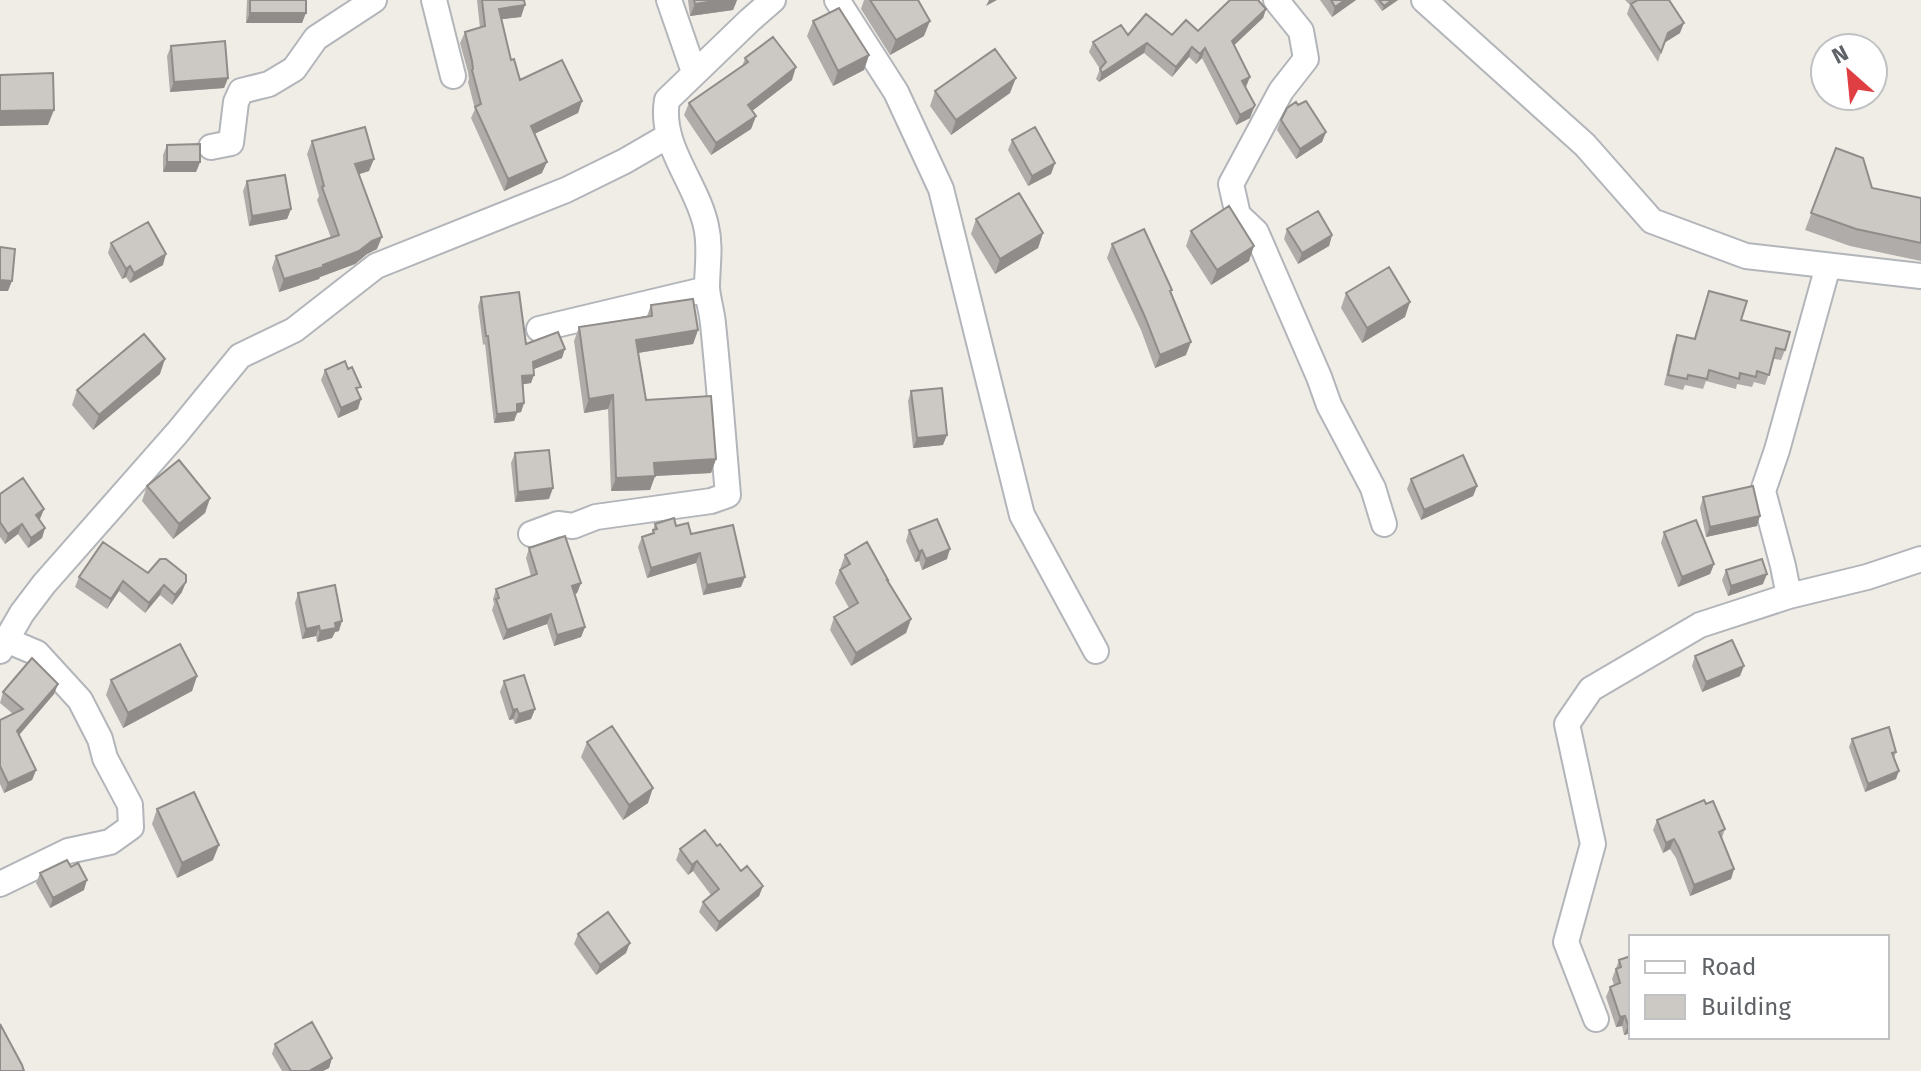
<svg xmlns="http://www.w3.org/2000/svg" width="1921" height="1071" font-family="'Fira Sans',sans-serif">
<rect width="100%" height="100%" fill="#f0ede7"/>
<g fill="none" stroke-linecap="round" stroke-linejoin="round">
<!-- minor casing -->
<g stroke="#b2b5b9" stroke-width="28">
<path id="minor" d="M434,0L453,76
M669,0L694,72
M837,0L896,92L941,189L1022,515L1096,651
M1276,0L1301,31L1306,59L1281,91L1231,184L1238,215L1256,232L1319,377L1329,405L1373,488L1384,524
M1424,0L1585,145L1652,221L1746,256L1921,276
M211,147L231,143L236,102L241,91L269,84L294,69L316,38L374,0
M539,329L707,289
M531,534L558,524L573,526L596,517L711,501L728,495C723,438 719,381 713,324C712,312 708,300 707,288C707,267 711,247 706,226C697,183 659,146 667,100L750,20L773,0
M1789,596L1783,566L1763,491L1777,450L1828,266
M0,651L22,613L44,584L177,433L240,356L294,330L376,266L566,190L625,161L668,136
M0,884L68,851L110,842L131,827L130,805L105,758L100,739L80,700L37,653L6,640
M1596,1019L1566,942L1593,844L1567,724L1591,689L1700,625L1789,596L1867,577L1921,559"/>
</g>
<!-- minor -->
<use href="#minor" stroke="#fff" stroke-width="24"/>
</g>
<!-- wall -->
<path fill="#afaca9" d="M247,0H306L302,23H246Z
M477,0H524L521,17L502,19L511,60L520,80L582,101L578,113L534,134L542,173L504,191L471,118L475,109L468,82L469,79L468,72L460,43L465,32L480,28Z
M688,0H737L733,10L690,16Z
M864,0H918L924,36L890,55L861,9Z
M1320,0H1356L1332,17Z
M1374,0H1398L1382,11Z
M1625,0H1669L1680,33L1664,43L1658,62L1627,14L1630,5Z
M1266,9L1263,18L1234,45L1246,87L1245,88L1250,118L1236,125L1202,58L1196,64L1189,57L1172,77L1144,53L1099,82L1096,79L1100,69L1089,52L1093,42L1128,35H1172L1198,31Z
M813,21L869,55L864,70L833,86L807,36Z
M171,46L228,78L224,88L170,92L167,56Z
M745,58L792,80L752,111L756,116L751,129L711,155L684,115L689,103L742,67Z
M935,91L1010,93L951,135L930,106Z
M1298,105L1326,132L1322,142L1296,159L1277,130L1281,120Z
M1012,140L1055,163L1051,174L1028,186L1008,150Z
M312,141L369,171L359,174L377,249L367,254L355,264L320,277L319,279L279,292L272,268L276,256L331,238L317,200L319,196L307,154Z
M167,145L200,162L196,172H163V155Z
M1836,148L1872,188L1921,198V261L1850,246L1805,230Z
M247,181L291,209L287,219L249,226L243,191Z
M976,219L1043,233L1038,248L995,274L971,234Z
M1287,229L1332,235L1329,246L1298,264L1284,239Z
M1191,231L1249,261L1211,285L1186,246Z
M111,243L163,265L130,283L126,277L122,279L108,253Z
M1112,244L1171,294L1186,355L1155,368L1141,330L1107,258Z
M1709,291L1741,320L1785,350L1781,360L1774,359L1765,385L1754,382L1752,387L1737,384L1736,389L1706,381L1703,389L1685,385L1683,390L1664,385L1673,345L1677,335L1694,338Z
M1346,293L1405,317L1362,343L1341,308Z
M481,297L526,344L562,358L534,369L531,383L523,384L524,403L521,412L517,413L514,421L494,423L485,344L483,345L478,306Z
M651,305L698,330L693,344L638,353L646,400L716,459L711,473L655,476L650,490L611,491L608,409L584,413L574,341L579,327L647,316Z
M348,369L358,393V409L338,418L321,380L325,370Z
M160,374L93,430L72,405L77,390Z
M911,391L943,445L913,448L908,401Z
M515,453L549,499L515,502L511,463Z
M1411,479L1477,486L1473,496L1421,520L1407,489Z
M147,486L210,498L205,513L173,539L142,501Z
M0,494L44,509L39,520L45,528L42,538L28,548L18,534L5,544L0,537Z
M1703,497L1757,526L1706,537L1700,508Z
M655,524L676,526L691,534L741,587L703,595L696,563L647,578L638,547L642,537L652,533Z
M909,530L947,559L922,570L919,561L915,562L906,541Z
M1664,532L1714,564L1710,574L1678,587L1661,543Z
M529,548L581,583L577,593L575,594L585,627L581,637L554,646L547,624L503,640L492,610L494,604L493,599L496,589L531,576L526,558Z
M845,555L888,580L887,582L911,619L906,633L851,666L830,630L834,617L849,608L835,583Z
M1726,570L1763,584L1728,596L1722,580Z
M148,573L182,592L172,605L160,595L145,613L119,591L107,609L75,587L79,577Z
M298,593L339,631L335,632L332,638L317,642L316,636L302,639L295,603Z
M1695,656L1740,676L1702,692L1692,666Z
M197,676L192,691L123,728L106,695L111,680Z
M504,681L535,709L531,719L515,724L513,719L509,720L500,692Z
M58,684L54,694L19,735L36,770L32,780L4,793L0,784V720L13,714L0,703L3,692Z
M1852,739L1896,752L1894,758L1896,779L1865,792L1849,747Z
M587,742L648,803L623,820L581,757Z
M1706,804L1725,829L1722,838L1734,869L1731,879L1690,896L1676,858L1670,849L1663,853L1653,830L1657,820Z
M157,809L213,860L177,878L152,824Z
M717,846L741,871L763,886L759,896L716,932L699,912L703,902L711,895L693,871L688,875L676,860L680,849Z
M71,867L84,890L50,908L36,883L40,873Z
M578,934L626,953L596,975L574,944Z
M1631,956V1033L1624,1035L1622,1026L1616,1027L1606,997L1610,987L1614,985L1612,979L1619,960Z
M275,1044L332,1058L329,1068L323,1071H282L272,1054Z"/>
<!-- shaded-wall -->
<path fill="#8f8c89" d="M721,0H737L733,10L690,16L695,4Z
M989,0H997L986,6Z
M1345,0H1356L1332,17L1335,7Z
M1392,0H1398L1382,11L1384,6Z
M525,5L521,17L495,20L499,9Z
M1266,9L1263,18L1228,51L1232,41Z
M250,13H306L302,23H246Z
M930,21L924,36L890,55L896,40Z
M1684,23L1680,33L1664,43L1668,33Z
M1147,43L1144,53L1099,82L1102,73Z
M1192,47L1189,57L1172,77L1176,67Z
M1205,48L1202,58L1196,64L1200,54Z
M869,55L864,70L833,86L838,71Z
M796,67L792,80L743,118L748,105Z
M1250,77L1246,87L1238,91L1242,81Z
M228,78L224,88L170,92L174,82Z
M1016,78L1010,93L951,135L956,120Z
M582,101L578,113L526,138L531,126Z
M1255,105L1250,118L1236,125L1240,115Z
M54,110L48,125L0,126V111Z
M756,116L751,129L711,155L716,143Z
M1326,132L1322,142L1296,159L1300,149Z
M374,159L369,171L350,177L355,164Z
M167,162H200L196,172H163Z
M547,162L542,173L504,191L508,179Z
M1055,163L1051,174L1028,186L1032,176Z
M291,209L287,219L249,226L252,216Z
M1043,233L1038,248L995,274L1000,259Z
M1332,235L1329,246L1298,264L1302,253Z
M382,237L377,249L367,254L355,264L320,277L319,279L279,292L284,279Z
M1254,246L1249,261L1211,285L1217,270Z
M166,254L163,265L130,283L134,273Z
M130,266L126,277L122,279L126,269Z
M0,280L12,281L8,291H0Z
M1410,302L1405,317L1362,343L1367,328Z
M698,330L693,344L631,354L636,340Z
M1191,342L1186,355L1155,368L1160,355Z
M565,349L562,358L529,371L533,362Z
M165,359L160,374L93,430L99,415Z
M534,375L531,383L519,385L522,376Z
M613,395L608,409L584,413L589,399Z
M361,399L358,409L338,418L341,408Z
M524,403L521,412L517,413L514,421L494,423L497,414L517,404Z
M947,435L943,445L913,448L917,438Z
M716,459L711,473L655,476L650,490L611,491L616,478L654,463Z
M1477,486L1473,496L1421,520L1424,510Z
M553,488L549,499L515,502L518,492Z
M210,498L205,513L173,539L179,524Z
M44,509L40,519L32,525L36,515Z
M1760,516L1757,526L1706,537L1710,527Z
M22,524L18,534L5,544L8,534Z
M45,528L42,538L28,548L31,538Z
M950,549L947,559L922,570L926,559Z
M922,550L919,561L915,562L919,552Z
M700,553L696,563L647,578L651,568Z
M1714,564L1710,574L1678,587L1682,577Z
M1767,574L1763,584L1728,596L1731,586Z
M745,577L741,587L703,595L707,585Z
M123,581L119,591L107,609L111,599Z
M186,582L182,592L172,605L175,595Z
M581,583L577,593L569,596L572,586Z
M164,585L160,595L145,613L149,603Z
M551,614L547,624L503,640L507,630Z
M911,619L906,633L851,666L856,653Z
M342,621L339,631L335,632L332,638L317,642L320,631L335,623Z
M319,626L316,636L302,639L306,629Z
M585,627L581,637L554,646L557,635Z
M1744,666L1740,676L1702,692L1706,682Z
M197,676L192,691L123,728L128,713Z
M58,684L54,694L14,741L17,731Z
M517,709L513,719L509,720L513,710Z
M535,709L531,719L515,724L519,714Z
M36,770L32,780L4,793L8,783Z
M1899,771L1896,779L1865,792L1868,784Z
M653,788L648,803L623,820L629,805Z
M1674,839L1670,849L1663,853L1666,843Z
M219,845L213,860L177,878L182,863Z
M697,861L693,871L688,875L692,865Z
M1734,869L1731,879L1690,896L1694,885Z
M87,880L84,890L50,908L53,898Z
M763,886L759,896L716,932L719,922Z
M630,943L626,953L596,975L600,965Z
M1625,1016L1622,1026L1616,1027L1620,1017Z
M1631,1024V1033L1624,1035L1628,1025Z
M332,1058L329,1068L323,1071H309Z"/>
<!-- building -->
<path fill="#ccc8c4" stroke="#8f8c89" stroke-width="2" d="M250,0H306V13H250Z
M482,0H524L525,5L499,9L511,60L514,59L520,80L562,60L582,101L531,126L547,162L508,179L475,107L481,104L472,70L473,69L472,61L465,32L485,26Z
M694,0H721L695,4Z
M870,0H918L930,21L896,40Z
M1230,0H1258L1266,9L1232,41L1250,77L1242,81L1255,105L1253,108L1240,115L1205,48L1200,54L1192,47L1176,67L1147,43L1102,73L1100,69L1106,62L1093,42L1121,25L1128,35L1146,14L1172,35L1186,20L1198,31Z
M1331,0H1345L1335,7Z
M1379,0H1392L1384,6Z
M1638,0H1669L1684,23L1668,33L1661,52L1631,4Z
M839,8L869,55L838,71L813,21Z
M773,37L796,67L748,105L756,116L716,143L689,103L748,62L745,58Z
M225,41L228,78L174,82L171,46Z
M995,49L1016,78L956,120L935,91Z
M53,73L54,110L0,111V75Z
M1306,101L1326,132L1300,149L1281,120L1287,108L1296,102L1298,105Z
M365,127L374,159L355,164L382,237L372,241L359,251L323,265V267L284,279L276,256L339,235L322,187L324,186L312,141Z
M1035,127L1055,163L1032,176L1012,140Z
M200,144V162H167V145Z
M1836,148L1863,158L1872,188L1921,198V243L1856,229L1811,213Z
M285,175L291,209L252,216L247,181Z
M1019,193L1043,233L1000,259L976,219Z
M1229,206L1254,246L1217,270L1191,231Z
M1318,211L1332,235L1302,253L1287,229Z
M148,222L166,254L134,273L130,266L126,269L111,243Z
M1144,229L1172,290L1170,291L1191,342L1160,355L1145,317L1112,244Z
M0,247L15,249L12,281L0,280Z
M1389,267L1410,302L1367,328L1346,293Z
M1709,291L1747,301L1741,320L1790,332L1785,350L1776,348L1769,375L1757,371L1756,377L1740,373L1739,379L1709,370L1707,379L1688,375L1687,379L1668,375L1677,335L1695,339Z
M519,292L526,344L558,332L565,349L533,362L534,375L522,376L524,403L517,404V412L497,414L488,336H486L481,297Z
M693,299L698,330L636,340L646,400L711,396L716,459L654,463L655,476L616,478L613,395L589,399L579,327L652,316L651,305Z
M144,334L165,359L99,415L77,390Z
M345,361L348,369L352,367L361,387L356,388L361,399L341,408L325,370Z
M942,388L947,435L917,438L911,391Z
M549,450L553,488L518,492L515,453Z
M1463,455L1477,486L1424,510L1411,479Z
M179,460L210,498L179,524L147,486Z
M23,478L44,509L36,515L45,528L31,538L22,524L8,534L0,522V494Z
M1753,486L1760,516L1710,527L1703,497Z
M674,518L676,526L688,523L691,534L733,525L745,577L707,585L700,553L651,568L642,537L654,533L653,530L657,529L655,524Z
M937,519L950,549L926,559L922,550L919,552L909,530Z
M1696,520L1714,564L1682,577L1664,532Z
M565,536L581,583L572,586L585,627L557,635L551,614L507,630L496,599L499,598L496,589L537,574L529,548Z
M103,542L148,573L160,559H166L186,575V582L175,595L164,585L149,603L123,581L111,599L79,577Z
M867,542L888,580H887L911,619L856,653L834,617L858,603L840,570L850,564L845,555Z
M1762,559L1767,574L1731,586L1726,570Z
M335,585L342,621L335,623L336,628L320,631L319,626L306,629L298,593Z
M1732,640L1744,666L1706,682L1695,656Z
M180,644L197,676L128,713L111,680Z
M32,658L58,684L17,731L36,770L8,783L0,766V720L23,709L3,692Z
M524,675L535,709L519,714L517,709L513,710L504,681Z
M612,726L653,788L629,805L587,742Z
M1889,727L1896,752L1892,753L1899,771L1868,784L1852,739Z
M194,792L219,845L182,863L157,809Z
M1704,800L1706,804L1713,801L1725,829L1719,832L1734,869L1694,885L1679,848L1674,839L1666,843L1657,820Z
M705,830L717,846L720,844L741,871L747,866L763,886L719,922L703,902L719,889L697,861L692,865L680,849Z
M67,860L71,867L78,863L87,880L53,898L40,873Z
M608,912L630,943L600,965L578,934Z
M1631,956V1024L1628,1025L1625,1016L1620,1017L1610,987L1620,983L1616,969L1621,967L1619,960Z
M312,1022L332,1058L309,1071H291L275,1044Z
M0,1024L22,1065L24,1071H0Z"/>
<!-- legend -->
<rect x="1629" y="935" width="260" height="104" fill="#ffffff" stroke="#bfc1c2" stroke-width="2"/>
<rect x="1645" y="961" width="40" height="12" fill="#ffffff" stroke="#bfc1c2" stroke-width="2"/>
<text x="1701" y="975" font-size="24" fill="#5f6367">Road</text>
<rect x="1645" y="995" width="40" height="24" fill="#ccc8c4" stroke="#bfc1c2" stroke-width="2"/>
<text x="1701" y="1015" font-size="24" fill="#5f6367">Building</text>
<!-- north arrow -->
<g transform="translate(1849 72) rotate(333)"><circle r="38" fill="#ffffff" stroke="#bfc1c2" stroke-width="2"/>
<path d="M0-6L14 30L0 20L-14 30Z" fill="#df3e43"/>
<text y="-12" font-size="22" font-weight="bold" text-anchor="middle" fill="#5f6367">N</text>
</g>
</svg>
